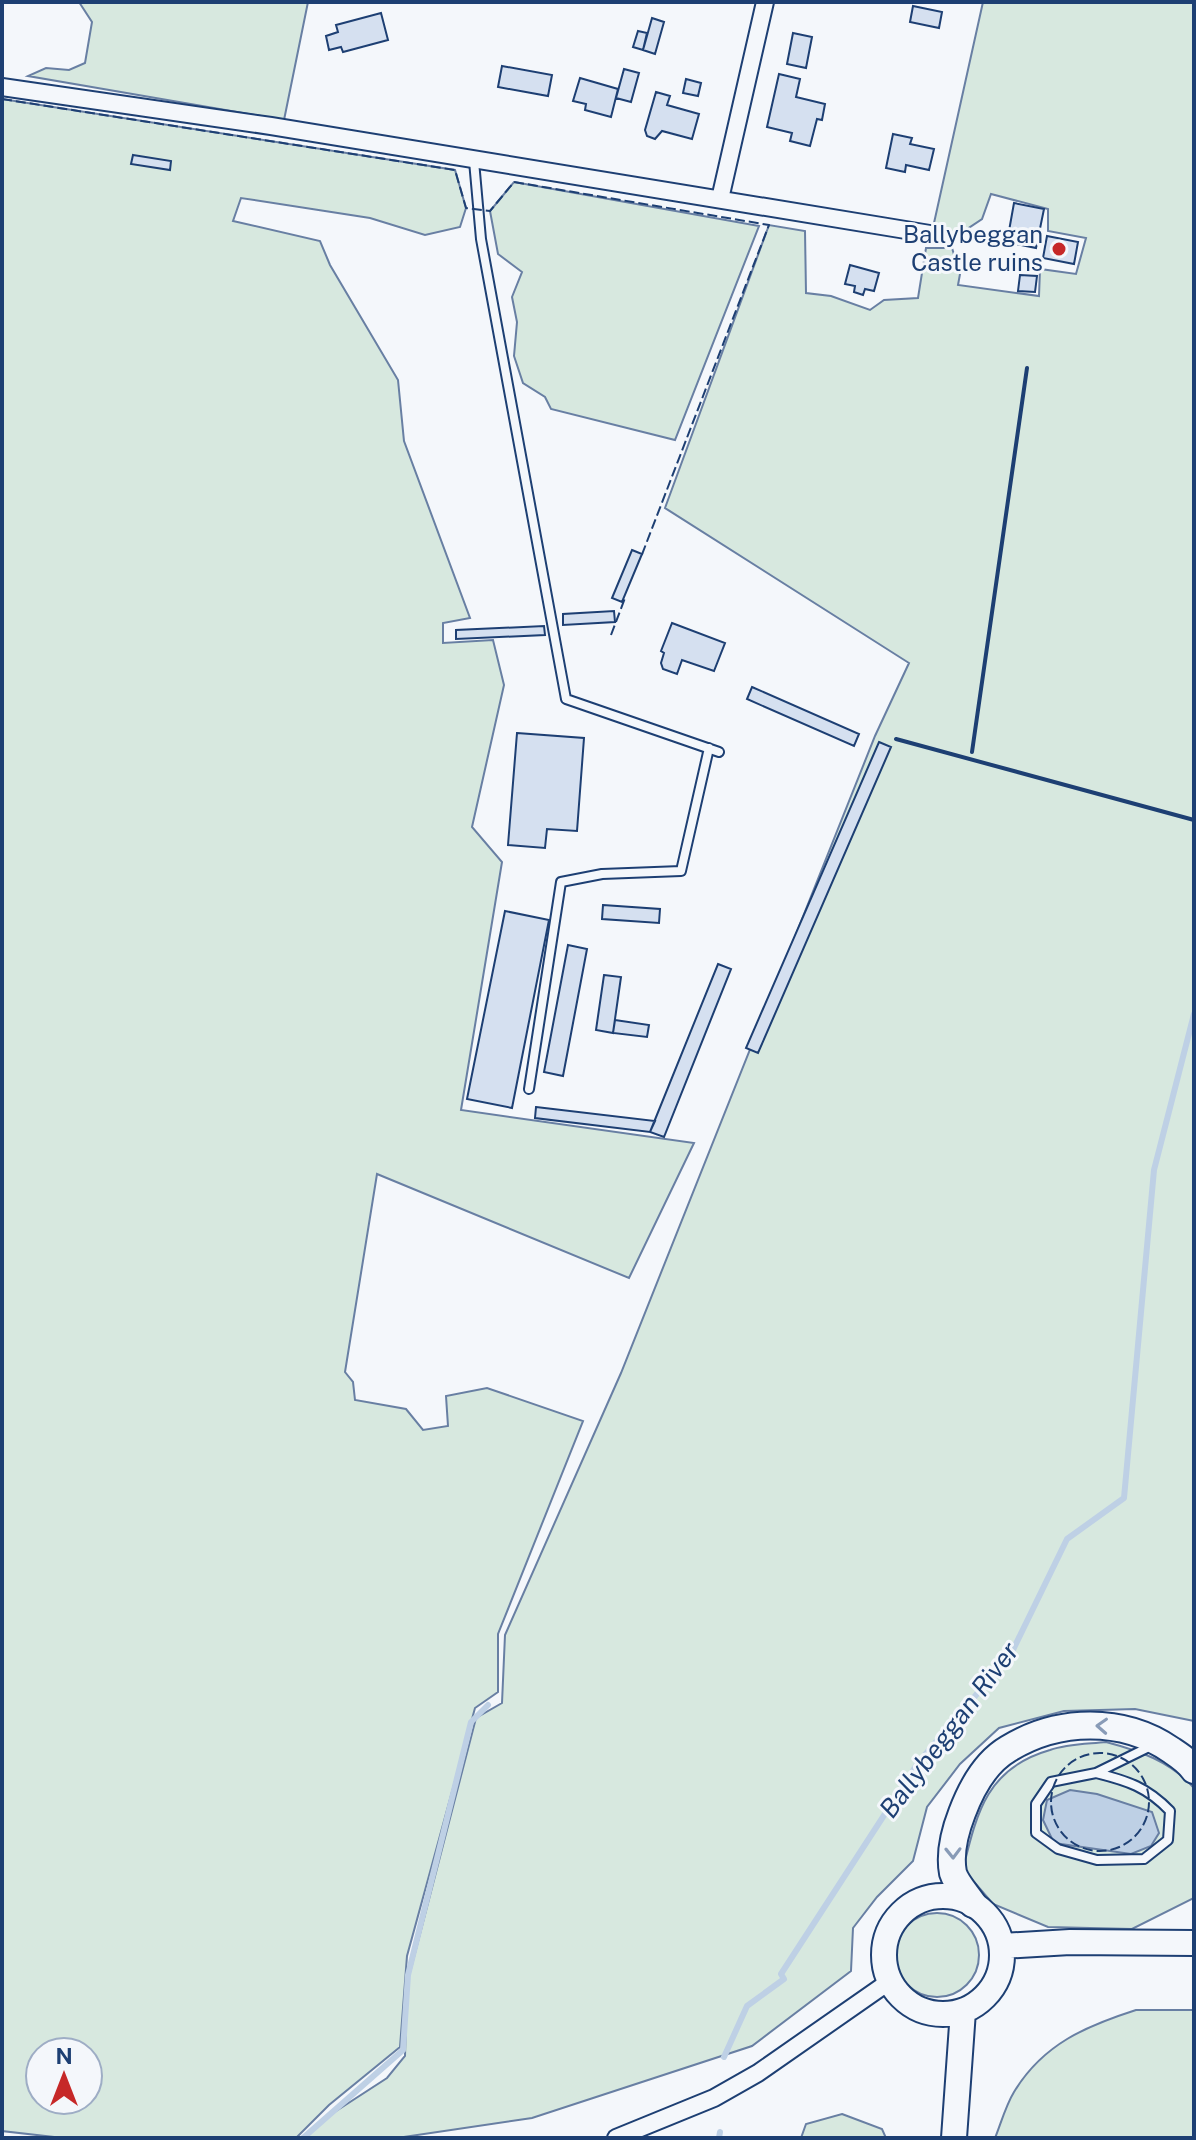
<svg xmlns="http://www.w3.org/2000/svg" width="1196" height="2140" font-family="'Public Sans',sans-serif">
<rect width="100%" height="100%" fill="#f4f7fb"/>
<!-- green -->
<path fill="#d7e8df" stroke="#687fa3" stroke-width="2" fill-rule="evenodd" d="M79,2H308L284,120L28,76L46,68L69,70L85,63L92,22Z
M983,2H1194V1721L1135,1709L1064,1711L999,1728L960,1764L927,1807L913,1861L877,1897L853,1928L851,1971L752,2046L532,2118L397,2138H303L330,2115L387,2078L405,2056L407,1984L476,1718L502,1703L505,1635L621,1373L875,736L909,663L665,508L769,225L805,231L806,293L831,296L870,310L884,300L918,298L926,248H952L960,274L958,285L1039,296L1040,269L1076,274L1086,238L1048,231V209L991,194L982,219L958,235L934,223Z
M2,99L455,170L466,208L460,227L425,235L370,218L241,198L233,221L320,241L330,265L398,380L404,441L470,618L443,623V643L493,640L504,685L472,827L502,862L461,1110L694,1143L629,1278L377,1174L345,1372L353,1382L355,1400L406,1409L423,1430L448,1426L446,1396L487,1388L583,1421L498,1634V1692L475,1708L407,1956L400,2047L329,2105L296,2138H63L2,2131ZM40,2052H88V2100H40Z
M514,182L759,226L675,440L551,409L545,397L523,383L514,356L517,322L512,297L522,272L498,254L490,211Z
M1106,1742C1140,1751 1170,1761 1194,1788V1898L1132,1929L1048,1927L993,1904L963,1869C977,1812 987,1768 1050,1750C1067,1744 1088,1744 1106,1742Z
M895 1955a42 42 0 1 1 84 0a42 42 0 1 1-84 0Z
M1136,2010H1194V2138H995C1001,2123 1006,2105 1014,2092C1043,2044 1086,2026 1136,2010Z
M842,2114L882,2129L886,2138H801L806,2124Z"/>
<!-- water -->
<path fill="#bed0e5" stroke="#687fa3" stroke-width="2" d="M1070,1790L1097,1794L1152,1812L1159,1833L1151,1846L1131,1854L1054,1843L1043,1820L1047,1800Z"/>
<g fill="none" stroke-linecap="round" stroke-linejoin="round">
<!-- stream -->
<path stroke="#bed0e5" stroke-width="6" d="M724,2057L747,2006L784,1979L781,1974L918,1763L1011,1654L1067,1539L1124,1498L1154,1170L1194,1014
M303,2138L403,2050L408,1975L471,1722L488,1705
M719,2138L720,2132"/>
</g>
<!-- building -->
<path fill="#d5e0f0" stroke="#1d3f73" stroke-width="2" d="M913,6L942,12L939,28L910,22Z
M381,13L388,40L343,52L341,47L329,50L326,36L338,32L336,25Z
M652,18L664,22L655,54L643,50Z
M638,31L647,33L643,50L633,47Z
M793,33L812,37L806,68L787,64Z
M502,66L552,75L548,96L498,87Z
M624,69L639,73L631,102L616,98Z
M779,74L800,79L796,97L825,104L822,120L817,119L810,146L790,141L792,133L767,127Z
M580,78L618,89L611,117L585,110L586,104L573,101Z
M686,79L701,83L698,96L683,93Z
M656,92L670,96L667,105L699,114L692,139L662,131L655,139L647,136L645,130Z
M893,134L912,138L910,144L934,149L929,170L906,165L905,172L886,168Z
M133,155L171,161L170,170L131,164Z
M1014,203L1044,209L1036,248L1007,242Z
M1047,236L1078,242L1074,264L1043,258Z
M850,265L879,273L874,291L865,289L863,295L854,292L855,286L845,284Z
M1020,275L1037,276L1035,292L1018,291Z
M632,550L642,554L622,602L612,598Z
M614,611L615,622L563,625V614Z
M672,623L725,643L714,671L682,660L677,674L663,669L661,663L664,653L661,651Z
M544,626L545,635L456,639V630Z
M752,687L859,734L854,746L747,699Z
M517,733L584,738L577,831L547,829L545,848L508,845Z
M879,742L891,747L758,1053L746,1048Z
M603,905L660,909L659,923L602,919Z
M505,911L549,920L512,1108L467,1099Z
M568,945L587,949L563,1076L544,1072Z
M718,964L731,969L664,1137L650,1132Z
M604,975L621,977L613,1033L596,1030Z
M615,1020L649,1025L647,1037L613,1033Z
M536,1107L655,1121L650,1132L535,1118Z"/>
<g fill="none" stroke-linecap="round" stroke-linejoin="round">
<!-- lane casing -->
<g stroke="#1d3f73" stroke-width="12">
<path id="lane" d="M474,161L481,239L566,699L719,752
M529,1089L561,882L602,874L681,871L709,748
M1096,1773C1128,1781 1147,1787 1170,1811L1168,1840L1144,1859L1097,1860L1058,1849L1036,1833V1804L1051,1782L1096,1773L1151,1746"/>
</g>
<!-- street casing -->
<g stroke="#1d3f73" stroke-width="20">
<path id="street" d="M2,87L271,126L936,235
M720,199L765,2
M616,2138L714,2098L758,2073L890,1981"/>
</g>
<!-- secondary casing -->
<g stroke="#1d3f73" stroke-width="28">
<path id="secondary" d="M884 1955a59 59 0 1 1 118 0a59 59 0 1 1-118 0Z
M1002,1946L1070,1942L1194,1943
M954,2138L963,2011"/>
</g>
<!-- primary casing -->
<g stroke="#1d3f73" stroke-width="30">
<path id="primary" d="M973,1904C967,1895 956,1883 953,1873C949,1852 955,1831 962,1813C971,1789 986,1762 1008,1749C1058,1718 1123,1717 1171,1750C1180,1756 1188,1761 1194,1770"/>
</g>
<!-- lane -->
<use href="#lane" stroke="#f4f7fb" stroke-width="8"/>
<!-- street -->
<use href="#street" stroke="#f4f7fb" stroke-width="16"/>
<!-- secondary -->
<use href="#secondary" stroke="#f4f7fb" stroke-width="24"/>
<!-- primary -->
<use href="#primary" stroke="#f4f7fb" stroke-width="26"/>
<!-- fence -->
<path stroke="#1d3f73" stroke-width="2" stroke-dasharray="10 4" stroke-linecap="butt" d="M2,99L455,170L466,208L490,211L514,182L769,225L641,557
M611,635L625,598
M1051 1802a49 49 0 1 1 98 0a49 49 0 1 1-98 0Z"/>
<!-- wall -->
<path stroke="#1d3f73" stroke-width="4" d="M896,739L1194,820
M972,752L1027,368"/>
</g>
<!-- one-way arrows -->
<defs><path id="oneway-chevron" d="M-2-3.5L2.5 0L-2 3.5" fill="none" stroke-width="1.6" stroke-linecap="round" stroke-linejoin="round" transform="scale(2)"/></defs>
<g stroke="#889bb7">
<use href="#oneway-chevron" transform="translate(1102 1726) rotate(-177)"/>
<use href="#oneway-chevron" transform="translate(953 1853) rotate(89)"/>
</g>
<!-- markers -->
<circle fill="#c62828" stroke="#f4f7fb" stroke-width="3" cx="1059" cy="249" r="8"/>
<g text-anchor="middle" stroke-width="6" stroke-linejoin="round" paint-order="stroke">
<!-- poi labels -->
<g font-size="24" fill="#1d3f73" stroke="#f4f7fb" text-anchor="end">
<text x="1043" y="243">Ballybeggan<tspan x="1043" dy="28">Castle ruins</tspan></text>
</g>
<!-- water labels -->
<g font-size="26" font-style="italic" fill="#1d3f73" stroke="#f4f7fb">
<text transform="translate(949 1730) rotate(-53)" y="9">Ballybeggan River</text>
</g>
</g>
<!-- border -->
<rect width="1196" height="2140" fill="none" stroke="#1d3f73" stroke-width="8"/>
<!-- north arrow -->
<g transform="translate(64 2076)"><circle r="38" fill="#f4f7fb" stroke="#9eadc5" stroke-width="2"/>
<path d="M0-6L14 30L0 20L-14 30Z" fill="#c62828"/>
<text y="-12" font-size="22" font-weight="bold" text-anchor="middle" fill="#1d3f73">N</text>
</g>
</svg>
